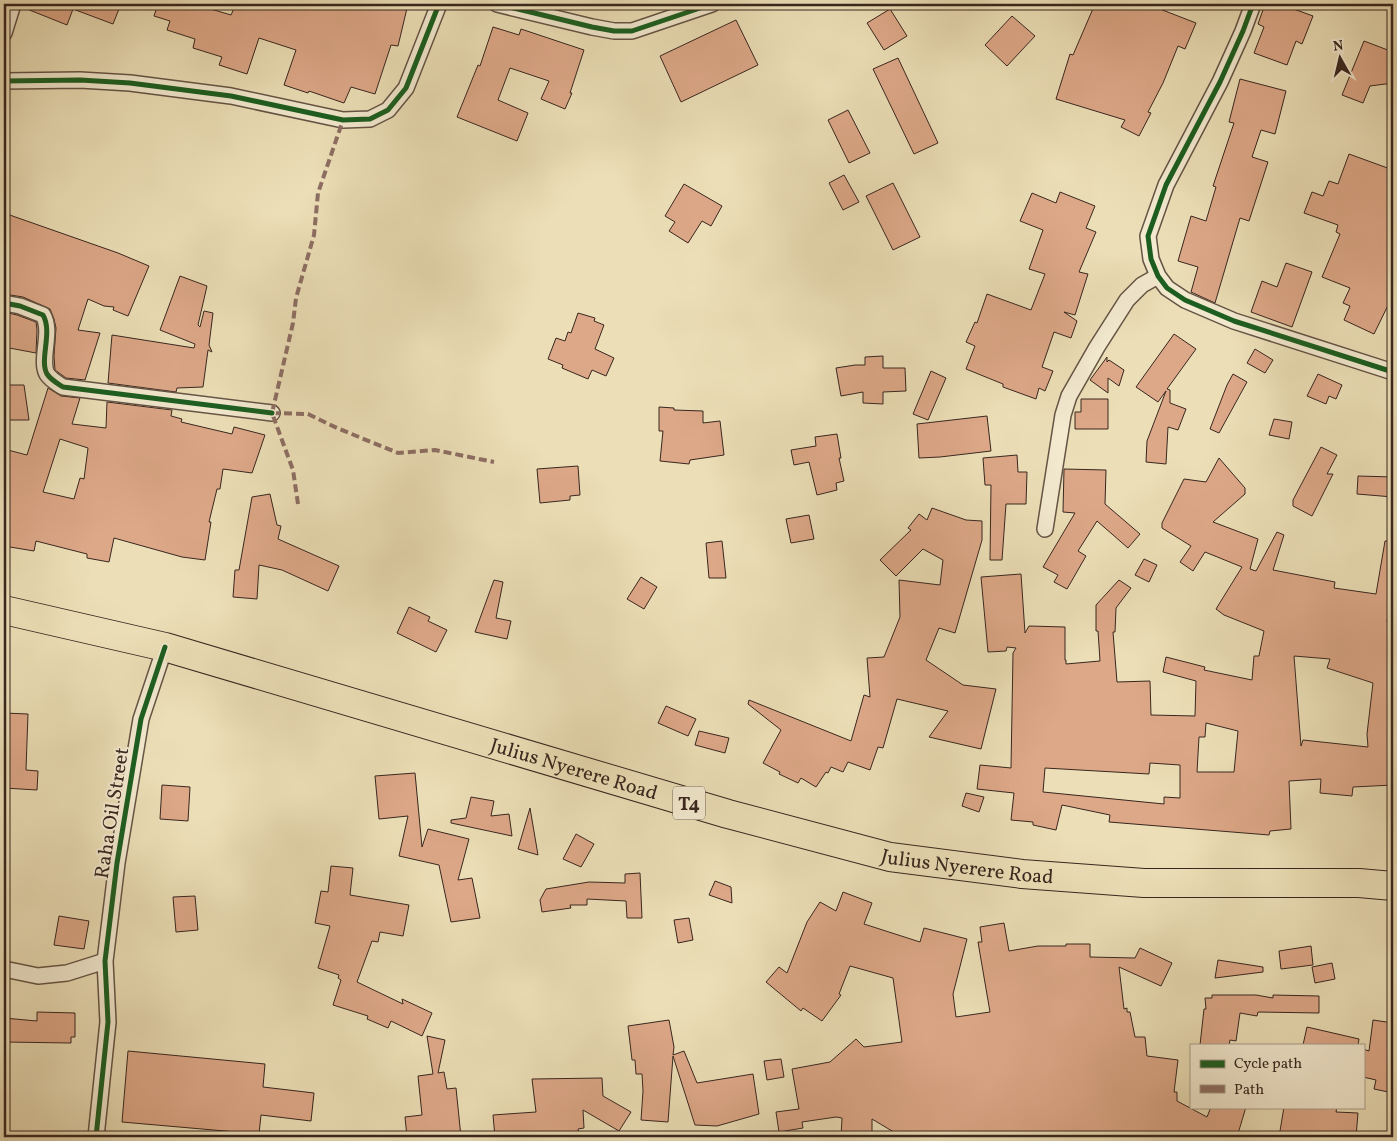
<svg xmlns="http://www.w3.org/2000/svg" width="1397" height="1141" font-family="Vollkorn,serif">
<rect width="100%" height="100%" fill="#ecdfb7"/>
<filter id="stains"><feTurbulence type="fractalNoise" baseFrequency=".004" numOctaves="4"/><feColorMatrix values="0 0 0 0 .2 0 0 0 0 .09 0 0 0 0 .02 0 0 0 .5 -.17"/></filter>
<radialGradient id="worn" r=".72"><stop offset=".6" stop-color="#630" stop-opacity="0"/><stop offset="1" stop-color="#630" stop-opacity=".3"/></radialGradient>
<!-- building -->
<path fill="#dda888" stroke="#38261f" fill-rule="evenodd" d="M22,4H121L113,24L73,9L67,25L22,7Z
M158,4H194L231,15L236,4H408L398,46L391,45L375,94L351,87L344,103L309,91L308,93L284,85L296,50L259,38L247,74L219,65L222,57L193,48L195,39L167,30L170,21L154,16Z
M1095,4H1147L1196,23L1185,49L1178,46L1163,83L1148,112L1151,113L1139,136L1121,127L1125,120L1056,99L1070,54L1073,55Z
M1265,4H1280L1313,16L1302,44L1296,41L1287,65L1254,53L1264,27L1258,24Z
M890,9L907,36L884,50L867,23Z
M1012,16L1035,36L1007,66L985,45Z
M736,20L758,65L681,102L660,56Z
M493,27L519,35L521,29L584,50L570,93H572L565,109L541,99L549,81L510,68L498,100L528,113L517,141L457,117L478,65L480,66Z
M1364,41L1393,52V83L1370,86L1363,103L1342,95Z
M898,58L938,143L914,154L873,69Z
M1240,79L1286,91L1275,134L1261,130L1252,157L1268,162L1249,221L1240,218L1215,303L1191,292L1198,267L1178,261L1191,216L1206,221L1216,187L1213,186L1234,123L1229,122Z
M848,110L870,153L849,163L828,120Z
M1349,154L1393,170V280L1389,292L1393,295L1374,334L1344,320L1350,306L1343,303L1350,288L1322,277L1340,234L1336,232L1338,225L1304,213L1312,192L1323,196L1329,181L1338,184Z
M844,175L859,202L843,210L829,183Z
M893,183L920,237L893,250L866,196Z
M684,184L722,206L711,226L702,221L688,243L669,231L675,222L665,216Z
M1060,192L1095,206L1086,228L1096,232L1079,272L1088,274L1075,315L1064,312L1077,321L1071,338L1054,332L1042,367L1053,371L1045,391L1039,388L1036,399L1003,387V384L966,369L975,346L966,342L975,322L977,323L987,294L1031,310L1045,274L1029,269L1043,230L1020,221L1032,193L1056,203Z
M4,213L118,253L149,266L128,316L113,310L114,307L104,306L88,299L78,330L100,333L85,380L66,378L55,370L54,356L56,328L54,319L50,309L23,297L4,294Z
M1286,263L1312,272L1292,327L1251,312L1262,281L1277,287Z
M180,276L207,286L198,325L200,327L204,311L213,313L209,345L212,352L208,350L203,387L177,388L176,392L108,383L112,335L194,348L195,344L160,330Z
M4,312L17,315L36,322L37,330L36,353L4,347Z
M578,313L595,318L594,321L604,325L595,349L614,358L606,376L592,370L588,379L562,368L563,365L548,359L556,338L565,341L568,332L571,333Z
M1174,334L1196,349L1167,389L1170,390V403L1186,409L1178,430L1168,427L1166,464L1146,462L1147,441L1166,391L1158,402L1136,387Z
M1255,349L1273,360L1265,373L1247,363Z
M883,356V368H905L906,391L883,392V404L863,403V392L841,396L836,368L855,365H865V357Z
M1107,357V362L1109,360L1124,370L1119,386L1108,378V393L1090,380Z
M931,371L946,378L928,420L913,414Z
M1233,374L1247,382L1219,433L1210,429L1227,385Z
M1318,374L1342,385L1336,399L1329,396L1326,404L1307,396Z
M4,385H24L29,420H4Z
M48,388L61,396L80,398L72,424L106,428L107,402L172,410L171,416L182,419L181,422L232,434L234,427L265,435L252,473L223,469L220,489H217L209,522H211L205,560L182,557L114,538L109,562L87,558V554L36,541L34,551L4,546V449L27,455ZM60,439L88,448L84,479L80,478L74,499L43,492Z
M1081,399H1108V429H1075V412H1081Z
M659,407L674,408V410L703,411V423L720,421L724,455L690,460L689,464L660,461L663,431H659Z
M987,416L991,451L940,457L919,458L917,424Z
M1274,419L1292,422L1289,439L1269,435Z
M837,434L841,458H839L844,481L836,483L837,490L817,495L809,462L794,465L791,450L816,446L815,437Z
M1321,447L1337,455L1327,474H1333L1312,516L1293,506V500Z
M1017,455L1018,472H1027L1026,504H1006L1002,560H990L991,485H985L983,458Z
M1219,458L1245,488V494L1213,522L1258,539L1250,569L1256,571L1277,532L1284,535L1273,570L1335,582L1334,588L1376,594L1385,541H1393V580L1387,622H1393V710L1389,743L1393,742V785L1353,787L1352,796L1320,793L1321,779L1289,781L1291,829L1270,831L1269,835L1109,822L1110,815L1062,805L1056,830L1033,825V822L1011,820L1014,793L977,789L980,765L1011,768L1013,653L1016,648L1007,647L1006,651L988,652L981,577L1021,574L1025,633L1029,626L1065,627V660H1066V664L1100,661L1098,631H1096V605L1119,580L1131,588L1116,608L1115,632H1113L1117,682L1150,681L1151,715L1195,716L1196,681L1163,672L1166,657L1205,667L1204,670L1252,680L1254,656H1259L1264,631L1224,615L1216,609L1242,567L1205,552L1193,571L1180,562L1191,546L1162,528V523L1184,479L1206,482ZM1294,656L1330,659L1327,668L1373,683L1367,734L1368,747L1303,740L1301,746ZM1206,723L1238,731L1234,772H1197L1199,737H1205ZM1150,763L1180,765V798L1164,797V804L1043,792L1045,768L1149,774Z
M578,466L580,495L570,496V500L540,503L537,469Z
M1064,469L1106,470L1105,504L1140,534L1128,548L1097,521L1078,551L1086,556L1067,589L1054,582L1058,575L1043,567L1075,513L1063,512Z
M1358,476L1393,477V497L1357,494Z
M270,494L277,525L281,526L278,539L339,566L328,591L282,570L259,565L257,599L233,597L235,570H239L252,497Z
M932,508L966,520L982,521V540L955,633L939,628L926,660L963,685L996,689L981,749L929,737L948,711L897,699L883,748L878,747L870,770L848,762L843,772L831,767L828,773L826,772L816,787L801,778L798,783L779,774L780,772L763,763L781,730L748,704L749,700L851,741L864,695L870,697L867,658L884,657L900,617L899,580L940,585L943,560L923,549L896,576L880,560L911,530L908,528L919,514L927,520Z
M809,515L814,539L791,543L786,519Z
M722,541L726,578H709L706,543Z
M1144,559L1157,565L1149,582L1135,575Z
M641,577L657,587L644,609L627,599Z
M494,580L503,582L496,618L511,621L507,639L475,632Z
M409,607L430,617L428,621L447,630L436,652L397,633Z
M666,706L696,719L688,736L658,723Z
M4,713L28,714L26,770L38,771L37,790L4,788Z
M699,731L729,738L725,753L695,745Z
M415,773L422,847L428,829L469,839L458,880L472,878L480,918L451,922L439,865L399,856L408,816L379,819L375,776Z
M162,785L190,787L188,821L160,819Z
M966,793L984,797L979,812L962,806Z
M471,797L494,801L491,816L509,814L512,836L451,823V820L466,818Z
M530,808L538,855L518,849Z
M576,834L594,844L581,867L563,859Z
M331,866L353,868L350,895L409,905L403,936L380,932L378,942L372,941L357,982L403,1004L402,999L432,1013L422,1036L391,1021L388,1028L367,1019L368,1016L333,1005L341,980L338,978L339,975L318,968L330,926L315,923L321,891L328,892Z
M640,873L642,918H627L626,901L587,899V905H570L571,908L542,912L540,900L546,889L589,882L625,883V874Z
M715,881L731,887L732,903L709,895Z
M843,892L872,903L864,924L920,942L924,928L967,939L953,994L956,1017L990,1012L978,942H982L980,927L1004,923L1009,951L1038,946H1066V944H1090V957L1135,958L1140,948L1172,963L1161,986L1119,967L1124,1009L1127,1008V1012H1130L1135,1037H1145L1147,1056L1178,1060L1174,1092H1177V1101L1207,1117L1211,1107H1246L1237,1137H902L872,1119V1137H841L842,1118L836,1117L802,1122L803,1128L779,1132L776,1112L799,1109L792,1069L830,1062L856,1039L864,1047L902,1042L893,978L850,966L839,994L841,995L822,1021L803,1008L801,1011L766,982L779,967L787,973L807,922L820,902L836,911Z
M195,896L198,930L176,932L173,897Z
M59,916L89,921L84,949L54,945Z
M689,918L693,940L678,943L674,920Z
M1311,946L1313,965L1281,969L1279,951Z
M1218,960L1263,967V972L1215,978Z
M1332,963L1335,979L1315,983L1312,967Z
M1212,995H1256L1273,998V995L1319,996V1013L1258,1012L1257,1016L1240,1013L1236,1041L1230,1040L1229,1045H1200L1204,1009H1206L1205,998H1212Z
M37,1012L75,1013V1037H71V1043L4,1042V1018L37,1021Z
M669,1020L674,1047L673,1055L684,1051L697,1083L753,1074L759,1114L717,1126L695,1125L673,1056L668,1122L641,1120L643,1091L642,1074H636L635,1060H632L628,1026Z
M1373,1020L1393,1023V1093L1374,1089L1376,1080L1363,1077V1049L1369,1051Z
M1307,1027L1359,1039L1358,1045H1303Z
M427,1036L445,1040L438,1073L444,1072L447,1089L456,1088L461,1137H407L405,1117L422,1115L418,1076L433,1074Z
M128,1051L265,1064L263,1087L314,1093L311,1121L261,1115L259,1134L122,1122Z
M781,1059L784,1077L767,1080L764,1061Z
M602,1078L603,1096L631,1112L619,1131L583,1110L584,1128L578,1129L579,1137H514V1135L495,1137L493,1115L536,1112L532,1079Z
M1284,1107H1337L1336,1112L1358,1113L1356,1137H1279Z"/>
<g fill="none" stroke-linecap="round" stroke-linejoin="round">
<!-- street casing -->
<g stroke="#655445" stroke-width="18">
<path id="street" d="M497,4L592,27L614,31H632L712,4
M1253,4L1243,31L1220,82L1166,185L1148,236L1151,259L1158,276L1167,288L1185,300L1234,321L1393,372
M4,33L13,4
M4,81L80,80L130,83L231,96L343,120L370,119L388,110L406,88L439,4
M4,303L20,306L43,315C53,332 39,360 47,374C51,380 57,383 63,387L272,413
M1045,529L1063,415L1069,396L1097,347L1127,300L1142,285L1158,276
M4,969L38,976L67,973L105,961
M96,1137L108,1022L105,961L117,863L141,719L165,647"/>
</g>
<!-- highway casing -->
<g stroke="#38261f" stroke-width="30">
<g id="highway">
<path id="s1" d="M4,610L165,647L728,814L890,857L1022,874L1144,883H1359L1393,886"/>
</g>
</g>
<!-- street -->
<use href="#street" stroke="#f3ead0" stroke-width="15"/>
<!-- highway -->
<use href="#highway" stroke="#ecdfb7" stroke-width="28"/>
<!-- quiet -->
<path stroke="#8d6e63" stroke-width="4" stroke-dasharray="8 4" stroke-linecap="butt" d="M272,413L308,414L337,428L398,453L435,450L494,462
M298,504L293,470L272,413L293,323L296,298L314,235L318,193L343,120"/>
<!-- cycleway casing -->
<g stroke="#f3ead0" stroke-width="8">
<path id="cycleway" d="M497,4L592,27L614,31H632L712,4
M1253,4L1243,31L1220,82L1166,185L1148,236L1151,259L1158,276L1167,288L1185,300L1234,321L1393,372
M4,81L80,80L130,83L231,96L343,120L370,119L388,110L406,88L439,4
M4,303L20,306L43,315C53,332 39,360 47,374C51,380 57,383 63,387L272,413
M96,1137L108,1022L105,961L117,863L141,719L165,647"/>
</g>
<!-- cycleway -->
<use href="#cycleway" stroke="#1b5e20" stroke-width="5"/>
</g>
<g text-anchor="middle" stroke-width="4" stroke-linejoin="round" paint-order="stroke">
<!-- shield labels -->
<rect fill="#f3ead0" stroke="#706154" stroke-width="1" x="673" y="786.5" width="32" height="33" rx="4"/>
<g font-size="19" font-weight="bold" fill="#38261f">
<text x="689" y="810">T4</text>
</g>
<!-- street labels -->
<g font-size="20" fill="#38261f" stroke="#f3ead0">
<text dy="7" stroke="none"><textPath href="#s1" startOffset="592">Julius Nyerere Road</textPath></text>
<text transform="translate(111 813) rotate(-81)" y="7">Raha Oil Street</text>
<text dy="7" stroke="none"><textPath href="#s1" startOffset="998">Julius Nyerere Road</textPath></text>
</g>
</g>
<!-- margin -->
<rect width="1397" height="1141" fill="none" stroke="#ecdfb7" stroke-width="20"/>
<rect x="5" y="5" width="1387" height="1131" fill="none" stroke="#38261f" stroke-width="2.5"/>
<rect x="10" y="10" width="1377" height="1121" fill="none" stroke="#38261f"/>
<!-- legend -->
<rect x="1190" y="1044" width="175" height="65" fill="#f3ead0" stroke="#a89c89"/>
<rect x="1200" y="1060" width="25" height="8" fill="#1b5e20" stroke="#a89c89"/>
<text x="1234" y="1068" font-size="15" fill="#38261f">Cycle path</text>
<rect x="1200" y="1085" width="25" height="8" fill="#8d6e63" stroke="#a89c89"/>
<text x="1234" y="1094" font-size="15" fill="#38261f">Path</text>
<!-- north arrow -->
<g transform="translate(1340 58) rotate(352)" stroke="#f3ead0" stroke-width="4" paint-order="stroke">
<path d="M0-4L9 19L0 12L-9 19Z" fill="#38261f"/>
<text y="-8" font-size="14" font-weight="bold" text-anchor="middle" fill="#38261f">N</text>
</g>
<rect width="100%" height="100%" filter="url(#stains)"/>
<rect width="100%" height="100%" fill="url(#worn)"/>
</svg>
